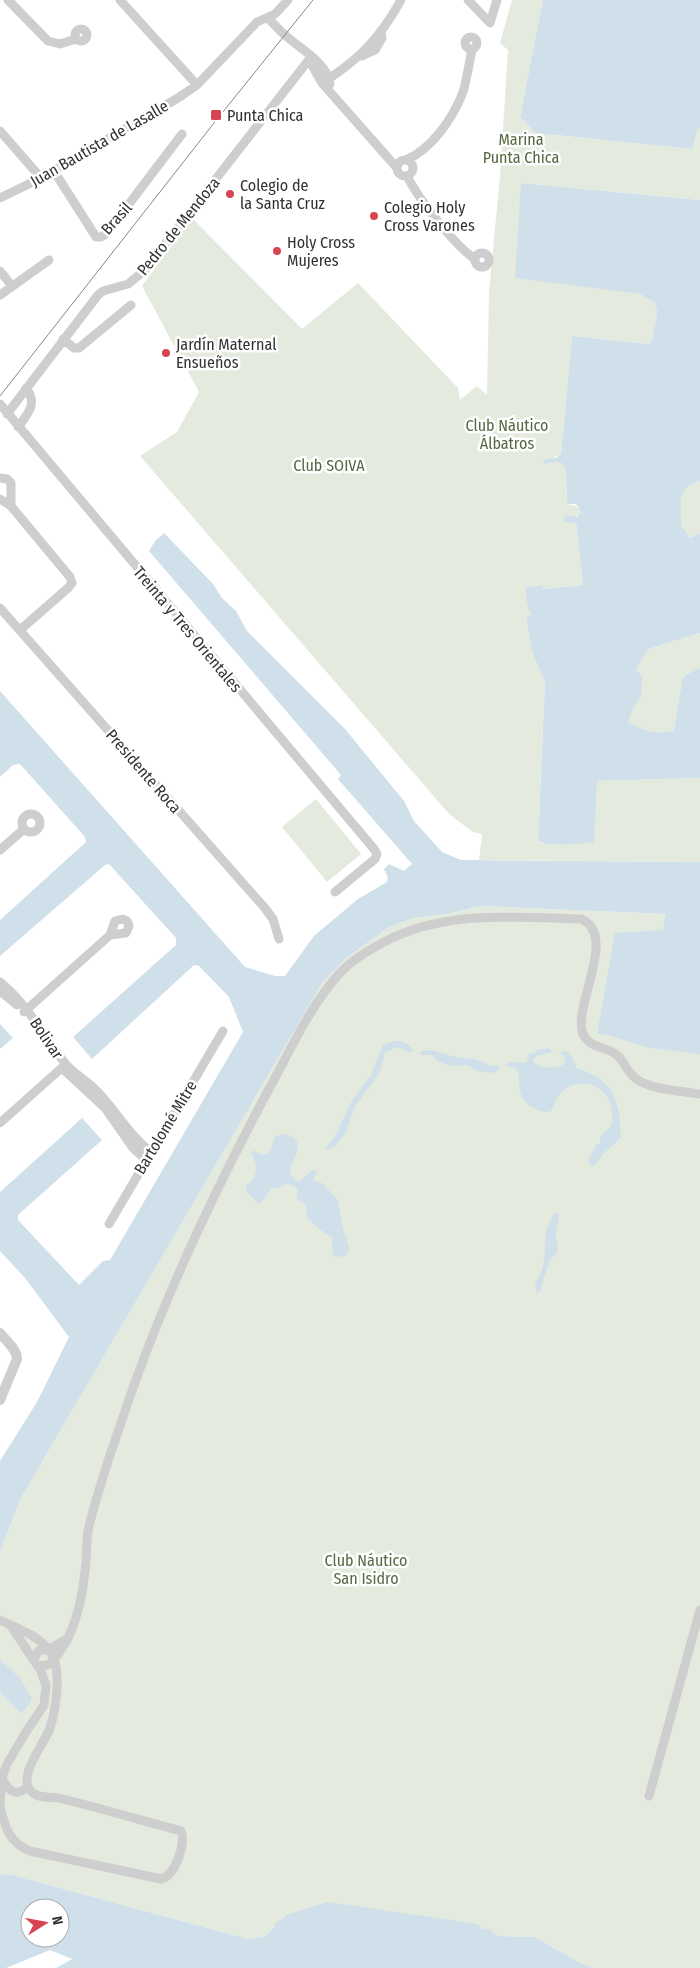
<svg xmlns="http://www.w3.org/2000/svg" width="700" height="1968" font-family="'Fira Sans Condensed',sans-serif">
<rect width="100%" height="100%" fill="#fff"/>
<!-- green -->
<path fill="#e4eade" d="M512,0H543L520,117L536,133L692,149L698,127L700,128V200L522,183L634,292L640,294L655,303L657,313L652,342L648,344L572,336L561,453L544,464L557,462L563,464L566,473L567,504L579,507L580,512L576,517L565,522L576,523L583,585L543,589L542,585L525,587L528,610H530L531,616L526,617L532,652L545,682L538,841L541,843L576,844L597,781L700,778V862L479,860L482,834L473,832L450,815L140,456L177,432L199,392L142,286L192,218L302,329L358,283L458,388L460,400L477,386L487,395L489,292L500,176L508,50L500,43Z
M700,481V533L690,538L681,525V498L688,486Z
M700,633V668L685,675L682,681L674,730C655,737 645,730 627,722L633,709L641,696L636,670L648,649Z
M316,799L361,854L327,882L282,827Z
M479,906L666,914L700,912V1968H593L580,1963L535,1937L498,1936L490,1929L273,1925L275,1927L265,1936L248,1939L12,1875L0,1874V1692L21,1714L19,1677L0,1659V1552L21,1498L322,983L345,959L388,928L413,918L448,914Z"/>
<!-- water -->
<path fill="#cfe0ea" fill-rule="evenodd" d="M543,0H700V128H698L692,149L536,133L520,117Z
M521,183L700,200V481L688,486L681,498V525L690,538L700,533V633L648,649L636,670L642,676L641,696L633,709L628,722C643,730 657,736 674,730L682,681L685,675L700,668V778L597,781L594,842C581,844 549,847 538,841L545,682L532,652L526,617L531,616L530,610H528L525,587L543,585V589L583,585L576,523L564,522L565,515L577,517L580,512L579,507L575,504H567L566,473L563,464L557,462L544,464L543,460L556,458L561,453L572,336L648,344L652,341L657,313L655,303L640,294L515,278Z
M164,533L213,584L222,598L236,611L247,631L345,729L404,801L414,821L442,852L461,860L700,862V1054L650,1048L604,1034H597L615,933L663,930L666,914L479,906L448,914L413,918L388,928L345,959L322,983L21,1498L0,1552V1461L37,1402L69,1337L25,1278L0,1251V1192L82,1118L102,1140L18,1215V1220L79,1285L103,1261L110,1260L243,1032L229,997L199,966L194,965L92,1059L73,1037L176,945V938L109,864L105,865L0,956V920L86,842L85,837L20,764L13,765L0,777V691L245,967L275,976H285L314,936L358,899L387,882L388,878L384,869L389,864L404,871L412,864L338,779L341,775L149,551L155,541Z
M0,1024L13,1038L0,1049Z
M393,1041C402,1041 408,1042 413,1050L412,1052H409L398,1047L385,1052L380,1072L354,1108L345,1134L336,1145L327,1150L326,1147L335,1137L350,1104L371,1075L382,1046Z
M548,1048L553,1052L536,1056L533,1060L534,1063C543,1069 559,1070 566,1062L564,1056L559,1053L566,1051L573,1058L576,1068C614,1080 620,1099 621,1138L603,1154L594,1166L589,1164L588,1161L596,1145L600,1144V1137C603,1133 608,1130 611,1126C613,1122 612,1118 612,1114C612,1088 583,1074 563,1091C556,1096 556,1104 551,1111C546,1113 541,1112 536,1109C516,1100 521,1088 518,1071L514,1068L506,1066L508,1062L525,1063L529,1059L528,1053L532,1054L538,1050Z
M431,1050L456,1057L475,1059L492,1066L498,1065L500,1069L493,1073L477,1071L468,1065L453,1066L439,1062L431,1055H420L422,1051Z
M285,1134C306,1139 296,1155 290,1168L291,1175L298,1182L300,1181L313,1170L317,1171L316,1175L313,1180L322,1183L338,1200L343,1229L349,1246V1251L345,1256L335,1257L333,1254L332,1238C324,1232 315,1226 308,1219L305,1204L298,1200L296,1195L298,1191L296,1187L286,1183L282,1187L270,1189L267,1196L260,1203H258L246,1191V1186C258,1176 259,1167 251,1153L253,1150L261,1155L266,1154L272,1147L275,1136Z
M555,1212L559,1214L556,1236L558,1249L556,1254L550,1260L542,1284L541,1290L537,1294L535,1282C548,1266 543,1254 546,1235C547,1227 551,1219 555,1212Z
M0,1659L19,1677L32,1698L30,1703L21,1714L0,1692Z
M0,1874L12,1875L248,1939L265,1936L275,1927L273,1925L289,1914L328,1902L478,1924L483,1929H490L498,1936L535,1937L580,1963L593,1968H56L72,1959L50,1950L6,1968H0ZM30,1908H60V1938H30Z"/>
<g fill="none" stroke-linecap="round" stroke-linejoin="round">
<!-- minor -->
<path stroke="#cecece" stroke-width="9" d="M8,0L48,41L60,44L76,39
M120,0L197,85
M468,0L490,23L497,0
M268,18C274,24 279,30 285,35C300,49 327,62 330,84
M75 35a6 6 0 1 1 12 0a6 6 0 1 1-12 0Z
M465 43a6 6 0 1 1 12 0a6 6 0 1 1-12 0Z
M362,56L375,50L382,38L381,32
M311,57L313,67L322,83L397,168
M322,83C359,60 380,38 401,0
M0,131L41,178
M397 168a8 8 0 1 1 16 0a8 8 0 1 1-16 0Z
M406,160C432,149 453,118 463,92C467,78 469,64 472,50
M54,171L96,237H101L107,233L182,134
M407,176C418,198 454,245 475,259
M0,198L41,178L178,98L197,85L257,22L275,14L288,0
M475 260a7 7 0 1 1 14 0a7 7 0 1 1-14 0Z
M0,271L12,286
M0,295L49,260
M63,339L74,348H79L131,305
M0,404L374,849L377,854L375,859L335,892
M7,414L98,295L103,291L128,284L144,271L311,57
M18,427C28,414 38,403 26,388
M0,478L7,479L11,483V506L0,499
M11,506L70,577L72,583L68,588L20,630
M0,608L264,907L273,919L279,939
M22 823a9 9 0 1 1 18 0a9 9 0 1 1-18 0Z
M0,850L24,829
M0,982C27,1004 43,1034 64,1062C70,1071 89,1082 98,1092C117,1112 129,1135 151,1152
M0,991L17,1005
M24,1012L110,935L115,921L123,919L127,921L129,926L126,933L110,935
M64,1070L105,1108L133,1148L146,1160
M0,1123L65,1065
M109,1224L223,1031
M0,1620C18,1629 39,1635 51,1653C62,1669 56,1710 50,1728C45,1743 14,1779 33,1793C39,1798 51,1797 59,1798C100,1808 140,1820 181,1831C186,1844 175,1876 161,1879L30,1851C10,1843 5,1828 0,1807
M33,1659L40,1650H48L67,1639
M37,1665C50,1668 54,1660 61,1650C78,1625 83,1592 86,1562C87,1550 86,1538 89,1526C98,1491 109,1457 121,1423C159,1307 211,1197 269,1089C290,1051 309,1008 338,975C350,961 367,951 384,942C444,910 515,917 581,919C619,935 572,1007 583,1034C590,1049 607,1046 618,1056C624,1062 627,1071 634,1077C648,1090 681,1091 700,1094
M2,1778C9,1792 15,1797 28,1787
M649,1796L700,1610
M0,1805L2,1778L7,1764L26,1732L44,1705L46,1686L41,1671L11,1626"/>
<!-- tertiary -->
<path stroke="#cecece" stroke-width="10" d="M0,1333C6,1341 17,1349 17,1359L0,1400"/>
<!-- tram -->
<path stroke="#868686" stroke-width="1" d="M0,396L214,123L313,0"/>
</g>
<!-- markers -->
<g fill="#d64551" stroke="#fff" stroke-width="2">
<rect x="210" y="109" width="12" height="12" rx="2.5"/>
<circle cx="230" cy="194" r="5"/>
<circle cx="374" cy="216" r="5"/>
<circle cx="277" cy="251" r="5"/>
<circle cx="166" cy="353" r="5"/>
</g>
<g text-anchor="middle" stroke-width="5" stroke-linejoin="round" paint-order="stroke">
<!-- poi labels -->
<g font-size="16" fill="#313131" stroke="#fff" text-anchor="start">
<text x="227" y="121">Punta Chica</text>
<text x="240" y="191">Colegio de<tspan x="240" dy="18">la Santa Cruz</tspan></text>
<text x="384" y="213">Colegio Holy<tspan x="384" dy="18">Cross Varones</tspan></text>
<text x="287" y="248">Holy Cross<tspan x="287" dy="18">Mujeres</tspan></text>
<text x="176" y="350">Jardín Maternal<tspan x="176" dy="18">Ensueños</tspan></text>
</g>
<!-- park labels -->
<g font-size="16" fill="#556a42" stroke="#fff">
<text x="521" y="145">Marina<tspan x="521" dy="18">Punta Chica</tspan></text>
<text x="507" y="431">Club Náutico<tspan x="507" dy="18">Álbatros</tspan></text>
<text x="329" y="471">Club SOIVA</text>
<text x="366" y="1566">Club Náutico<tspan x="366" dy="18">San Isidro</tspan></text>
</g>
<!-- street labels -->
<g font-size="16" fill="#313131" stroke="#fff">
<text transform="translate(99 143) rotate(-30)" y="6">Juan Bautista de Lasalle</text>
<text transform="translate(116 218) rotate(-48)" y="6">Brasil</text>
<text transform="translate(178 226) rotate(-51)" y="6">Pedro de Mendoza</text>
<text transform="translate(188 629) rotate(50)" y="6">Treinta y Tres Orientales</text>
<text transform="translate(144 771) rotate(49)" y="6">Presidente Roca</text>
<text transform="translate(47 1038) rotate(56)" y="6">Bolivar</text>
<text transform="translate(165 1127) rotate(-59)" y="6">Bartolomé Mitre</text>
</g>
</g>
<!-- north arrow -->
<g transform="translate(45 1923) rotate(79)"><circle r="24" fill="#ffffff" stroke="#adadad"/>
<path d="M0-4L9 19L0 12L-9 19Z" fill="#d64551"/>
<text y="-8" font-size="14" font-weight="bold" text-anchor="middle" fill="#313131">N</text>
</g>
</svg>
